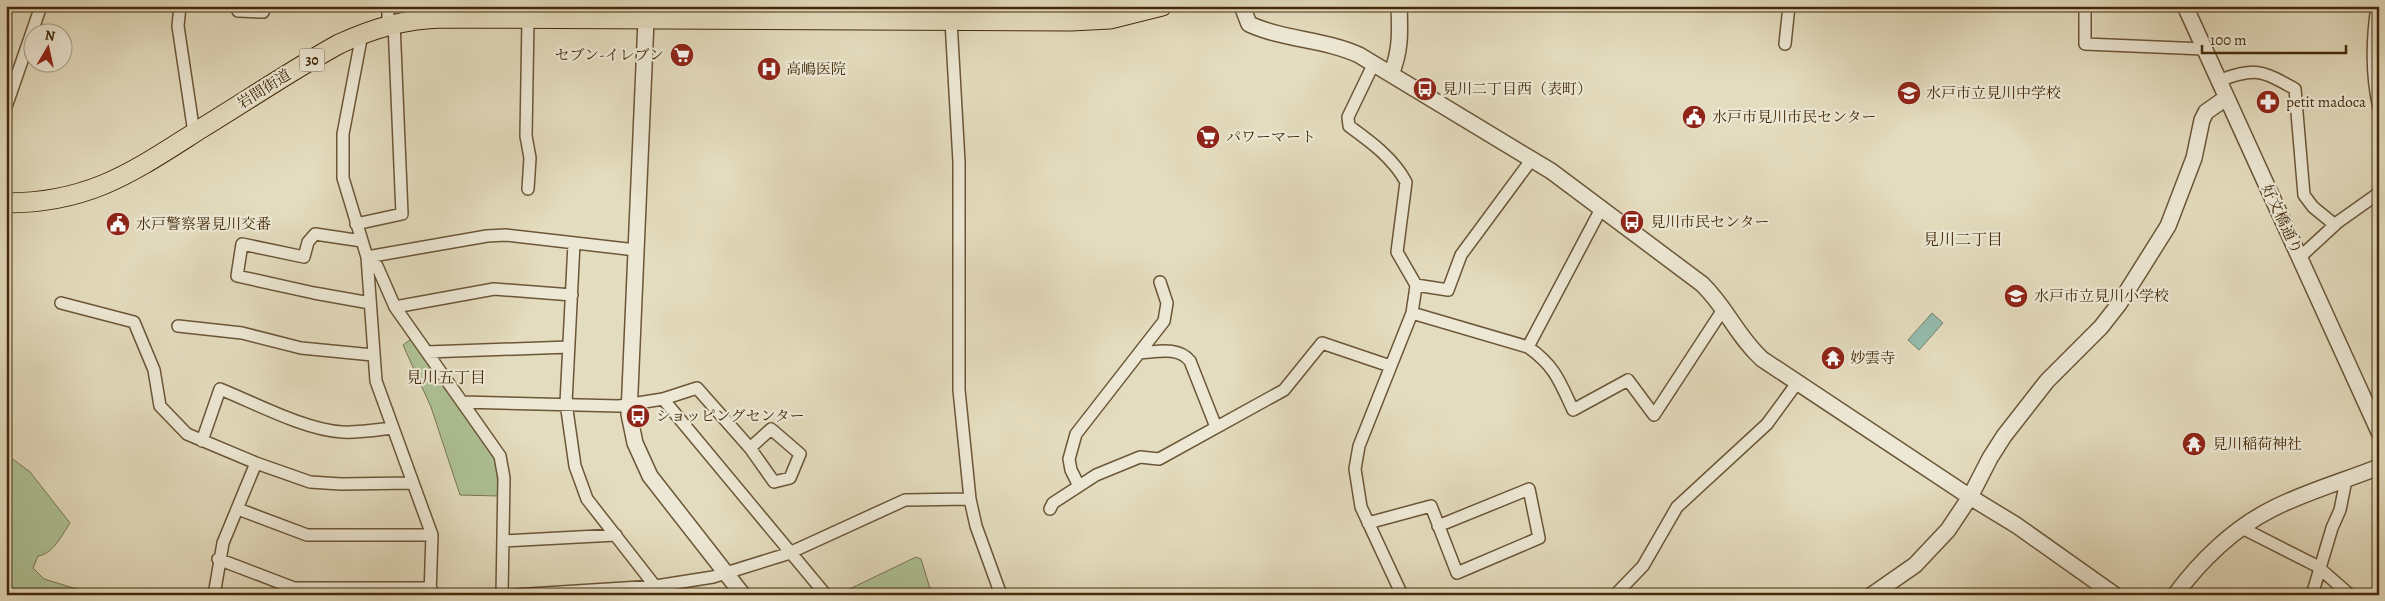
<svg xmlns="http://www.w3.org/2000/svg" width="2385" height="601" font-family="Alegreya,'Noto Serif JP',serif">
<rect width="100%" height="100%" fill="#e4dcbe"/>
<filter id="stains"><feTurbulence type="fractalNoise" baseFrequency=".004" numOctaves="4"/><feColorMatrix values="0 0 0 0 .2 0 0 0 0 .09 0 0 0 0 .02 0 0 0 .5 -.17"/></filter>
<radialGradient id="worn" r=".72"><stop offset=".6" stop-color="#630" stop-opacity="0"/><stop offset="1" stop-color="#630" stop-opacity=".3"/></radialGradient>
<!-- green -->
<path fill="#aec296" stroke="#787650" d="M411,339L494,457L497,468L498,496L460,495L431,407L403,345Z
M6,454L30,472L70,523C62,535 53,554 38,556L33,568L44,579L80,590L76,595H6Z
M916,557L921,559L932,595H837Z"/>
<!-- water -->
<path fill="#95bcae" stroke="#74826c" d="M1932,313L1943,323L1919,350L1908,340Z"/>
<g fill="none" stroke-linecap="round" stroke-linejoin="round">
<!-- minor casing -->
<g stroke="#6b5636" stroke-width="14">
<path id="minor" d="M180,6L178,26L194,133
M239,6L238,11L263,12L266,6
M2085,6V44L2204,49
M2377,6C2372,40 2371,74 2379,108
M951,21L959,162V390L970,499L976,526L1001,595
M388,25V6
M362,34L343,134V178L367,257L376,381L432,535L430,595
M1785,44L1789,6
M1374,63L1348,117L1349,126C1371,142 1393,158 1406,182L1397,252L1416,285L1415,293L1412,313L1359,446L1355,469L1361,507L1402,595
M2218,81C2256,67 2261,70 2295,89L2304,195L2313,207L2335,225
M6,107L41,6
M528,189L530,158L526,136L528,19
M356,224L402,214L394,23
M362,241L315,234L308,242L304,257L242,244L237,276L314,293L370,303
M574,243L566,403L575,466L587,499L662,595
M367,257L377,266L395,307L500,456L504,478L502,595
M367,257L487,236L506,235L636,250
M2299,258L2338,222L2379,193
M1416,285L1448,290L1461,255L1532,159
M61,303L134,322L154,370L160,406L187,434L256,463L310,482L341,484L413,483
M395,307L494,289L572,295
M1412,313L1528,347C1555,366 1560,382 1573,410L1628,380L1654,415L1724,308
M178,326L242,333L301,348L373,355
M1528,347L1602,207
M427,352L569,347
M1140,353C1157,352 1178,346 1190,361L1216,427
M663,399L826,595
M462,402L619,406L663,399L697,388L750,448L774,482L790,478L800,454L771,429L750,448
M202,441L220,389C255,403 305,430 342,432C358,433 376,430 392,428
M1079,486L1071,470L1069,459L1076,434L1164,321L1167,303L1160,282
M238,509L307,535H432
M1050,509L1053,503L1096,475L1140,457L1159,459L1284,390L1322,343L1390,366
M1368,523L1431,506L1457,573L1539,538L1529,489L1438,526
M2242,528L2317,566L2350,595
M503,541L616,535
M218,559L294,588H431
M214,595L223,543L256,463
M513,595L656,586L713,577L787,554L905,500L970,499
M1615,595L1643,566L1677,507L1767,424L1797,383
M2312,595L2332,528L2340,510L2346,480"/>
</g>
<!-- tertiary casing -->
<g stroke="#6b5636" stroke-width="18">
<path id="tertiary" d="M1242,6L1249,24C1284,40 1324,39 1359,55L1551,171L1702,284C1727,308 1736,335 1762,359L1970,497L2016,525L2115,595
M2185,6L2379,432
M646,20L629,414L635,443L650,476L743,595
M1391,74C1401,51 1400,31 1399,6
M1872,595L1915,565L1948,530L1970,497L1990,458L2004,436L2047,381L2101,327L2119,304L2168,226L2194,158L2202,120L2206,112L2226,98
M2175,595C2200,561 2234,528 2272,509C2305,492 2344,481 2379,467"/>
</g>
<!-- primary casing -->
<g stroke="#432a09" stroke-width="21">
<path id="primary" d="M6,203C91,203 134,171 202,128C248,100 292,70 339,44C374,28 405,19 443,18L1071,21L1110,19L1162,6"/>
</g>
<!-- minor -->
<use href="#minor" stroke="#ede8d5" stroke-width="11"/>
<!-- tertiary -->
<use href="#tertiary" stroke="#ede8d5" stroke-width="15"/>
<!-- primary -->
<use href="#primary" stroke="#e4dcbe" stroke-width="19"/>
</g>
<!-- icons -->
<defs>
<g id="supermarket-disc" transform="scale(1.25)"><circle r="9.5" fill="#8f2418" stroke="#ede8d5"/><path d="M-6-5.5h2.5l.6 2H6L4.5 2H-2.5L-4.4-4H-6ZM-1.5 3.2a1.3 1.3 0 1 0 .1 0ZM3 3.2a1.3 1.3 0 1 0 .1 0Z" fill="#fff"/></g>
<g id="hospital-disc" transform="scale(1.25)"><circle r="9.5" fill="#8f2418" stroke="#ede8d5"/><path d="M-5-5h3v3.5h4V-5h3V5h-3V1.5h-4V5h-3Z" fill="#fff"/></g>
<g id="bus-disc" transform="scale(1.25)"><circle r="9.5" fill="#8f2418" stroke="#ede8d5"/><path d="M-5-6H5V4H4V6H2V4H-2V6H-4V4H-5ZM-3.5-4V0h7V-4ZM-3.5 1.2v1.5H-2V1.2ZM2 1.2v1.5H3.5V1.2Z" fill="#fff"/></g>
<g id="school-disc" transform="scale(1.25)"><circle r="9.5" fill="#8f2418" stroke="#ede8d5"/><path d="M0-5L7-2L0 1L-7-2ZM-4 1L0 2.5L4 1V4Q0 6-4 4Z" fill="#fff"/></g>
<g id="pharmacy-disc" transform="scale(1.25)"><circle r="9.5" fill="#8f2418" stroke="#ede8d5"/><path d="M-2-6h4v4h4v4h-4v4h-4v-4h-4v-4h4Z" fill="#fff"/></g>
<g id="civic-disc" transform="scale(1.25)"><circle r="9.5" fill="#8f2418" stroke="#ede8d5"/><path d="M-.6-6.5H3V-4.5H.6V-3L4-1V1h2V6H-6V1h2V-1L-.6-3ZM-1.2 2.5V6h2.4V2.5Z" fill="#fff"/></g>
<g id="temple-disc" transform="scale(1.25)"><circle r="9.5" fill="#8f2418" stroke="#ede8d5"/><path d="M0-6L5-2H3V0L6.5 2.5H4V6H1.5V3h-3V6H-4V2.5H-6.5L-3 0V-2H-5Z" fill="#fff"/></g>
</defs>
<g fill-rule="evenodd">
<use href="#supermarket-disc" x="682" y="55"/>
<use href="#hospital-disc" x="769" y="69"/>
<use href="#bus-disc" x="1425" y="89"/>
<use href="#school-disc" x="1909" y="93"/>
<use href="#pharmacy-disc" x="2268" y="102"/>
<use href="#civic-disc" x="1694" y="117"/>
<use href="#supermarket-disc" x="1208" y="137"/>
<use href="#bus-disc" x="1632" y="222"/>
<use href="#civic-disc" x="118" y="224"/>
<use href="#school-disc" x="2016" y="296"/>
<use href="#temple-disc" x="1833" y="358"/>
<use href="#bus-disc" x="638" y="416"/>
<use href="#temple-disc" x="2194" y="444"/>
</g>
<g text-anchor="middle" stroke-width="4.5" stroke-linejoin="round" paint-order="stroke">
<!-- shield labels -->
<rect fill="#ede8d5" stroke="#766346" stroke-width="1" x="299.5" y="48.5" width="25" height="23" rx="4"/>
<g font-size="14" font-weight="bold" fill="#432a09">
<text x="312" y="65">30</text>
</g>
<!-- poi labels -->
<g font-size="15" fill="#432a09" stroke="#ede8d5" text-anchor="start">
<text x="664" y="60" text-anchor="end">セブン-イレブン</text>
<text x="786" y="74">高嶋医院</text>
<text x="1442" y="94">見川二丁目西（表町）</text>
<text x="1926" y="98">水戸市立見川中学校</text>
<text x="2286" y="107">petit madoca</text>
<text x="1712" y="122">水戸市見川市民センター</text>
<text x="1226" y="142">パワーマート</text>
<text x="1650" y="227">見川市民センター</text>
<text x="136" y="229">水戸警察署見川交番</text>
<text x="2034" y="301">水戸市立見川小学校</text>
<text x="1850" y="363">妙雲寺</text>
<text x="656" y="421">ショッピングセンター</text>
<text x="2212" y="449">見川稲荷神社</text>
</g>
<!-- street labels -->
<g font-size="15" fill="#432a09" stroke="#ede8d5">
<text transform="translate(264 89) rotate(-32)" y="5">岩間街道</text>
<text transform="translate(2282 219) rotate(65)" y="5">好文橋通り</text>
</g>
<!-- neighbourhood labels -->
<g font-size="16" fill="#432a09" stroke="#ede8d5">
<text x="1963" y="245">見川二丁目</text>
<text x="446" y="383">見川五丁目</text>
</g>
</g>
<!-- margin -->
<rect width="2385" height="601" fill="none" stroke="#e4dcbe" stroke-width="25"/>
<rect x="8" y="8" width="2370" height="586" fill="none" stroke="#432a09" stroke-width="2.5"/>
<rect x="12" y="12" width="2360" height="576" fill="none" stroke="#432a09"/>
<!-- north arrow -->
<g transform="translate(48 48) rotate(9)"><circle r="24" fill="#ede8d5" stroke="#a99c83"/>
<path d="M0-4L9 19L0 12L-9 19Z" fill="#8f2418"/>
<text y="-8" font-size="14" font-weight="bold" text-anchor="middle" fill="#432a09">N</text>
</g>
<!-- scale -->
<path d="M2202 45v8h144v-8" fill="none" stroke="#432a09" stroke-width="2.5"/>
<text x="2210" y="45" font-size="15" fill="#432a09" stroke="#ede8d5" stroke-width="4" paint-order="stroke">100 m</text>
<rect width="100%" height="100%" filter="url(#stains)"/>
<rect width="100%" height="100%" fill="url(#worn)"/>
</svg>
